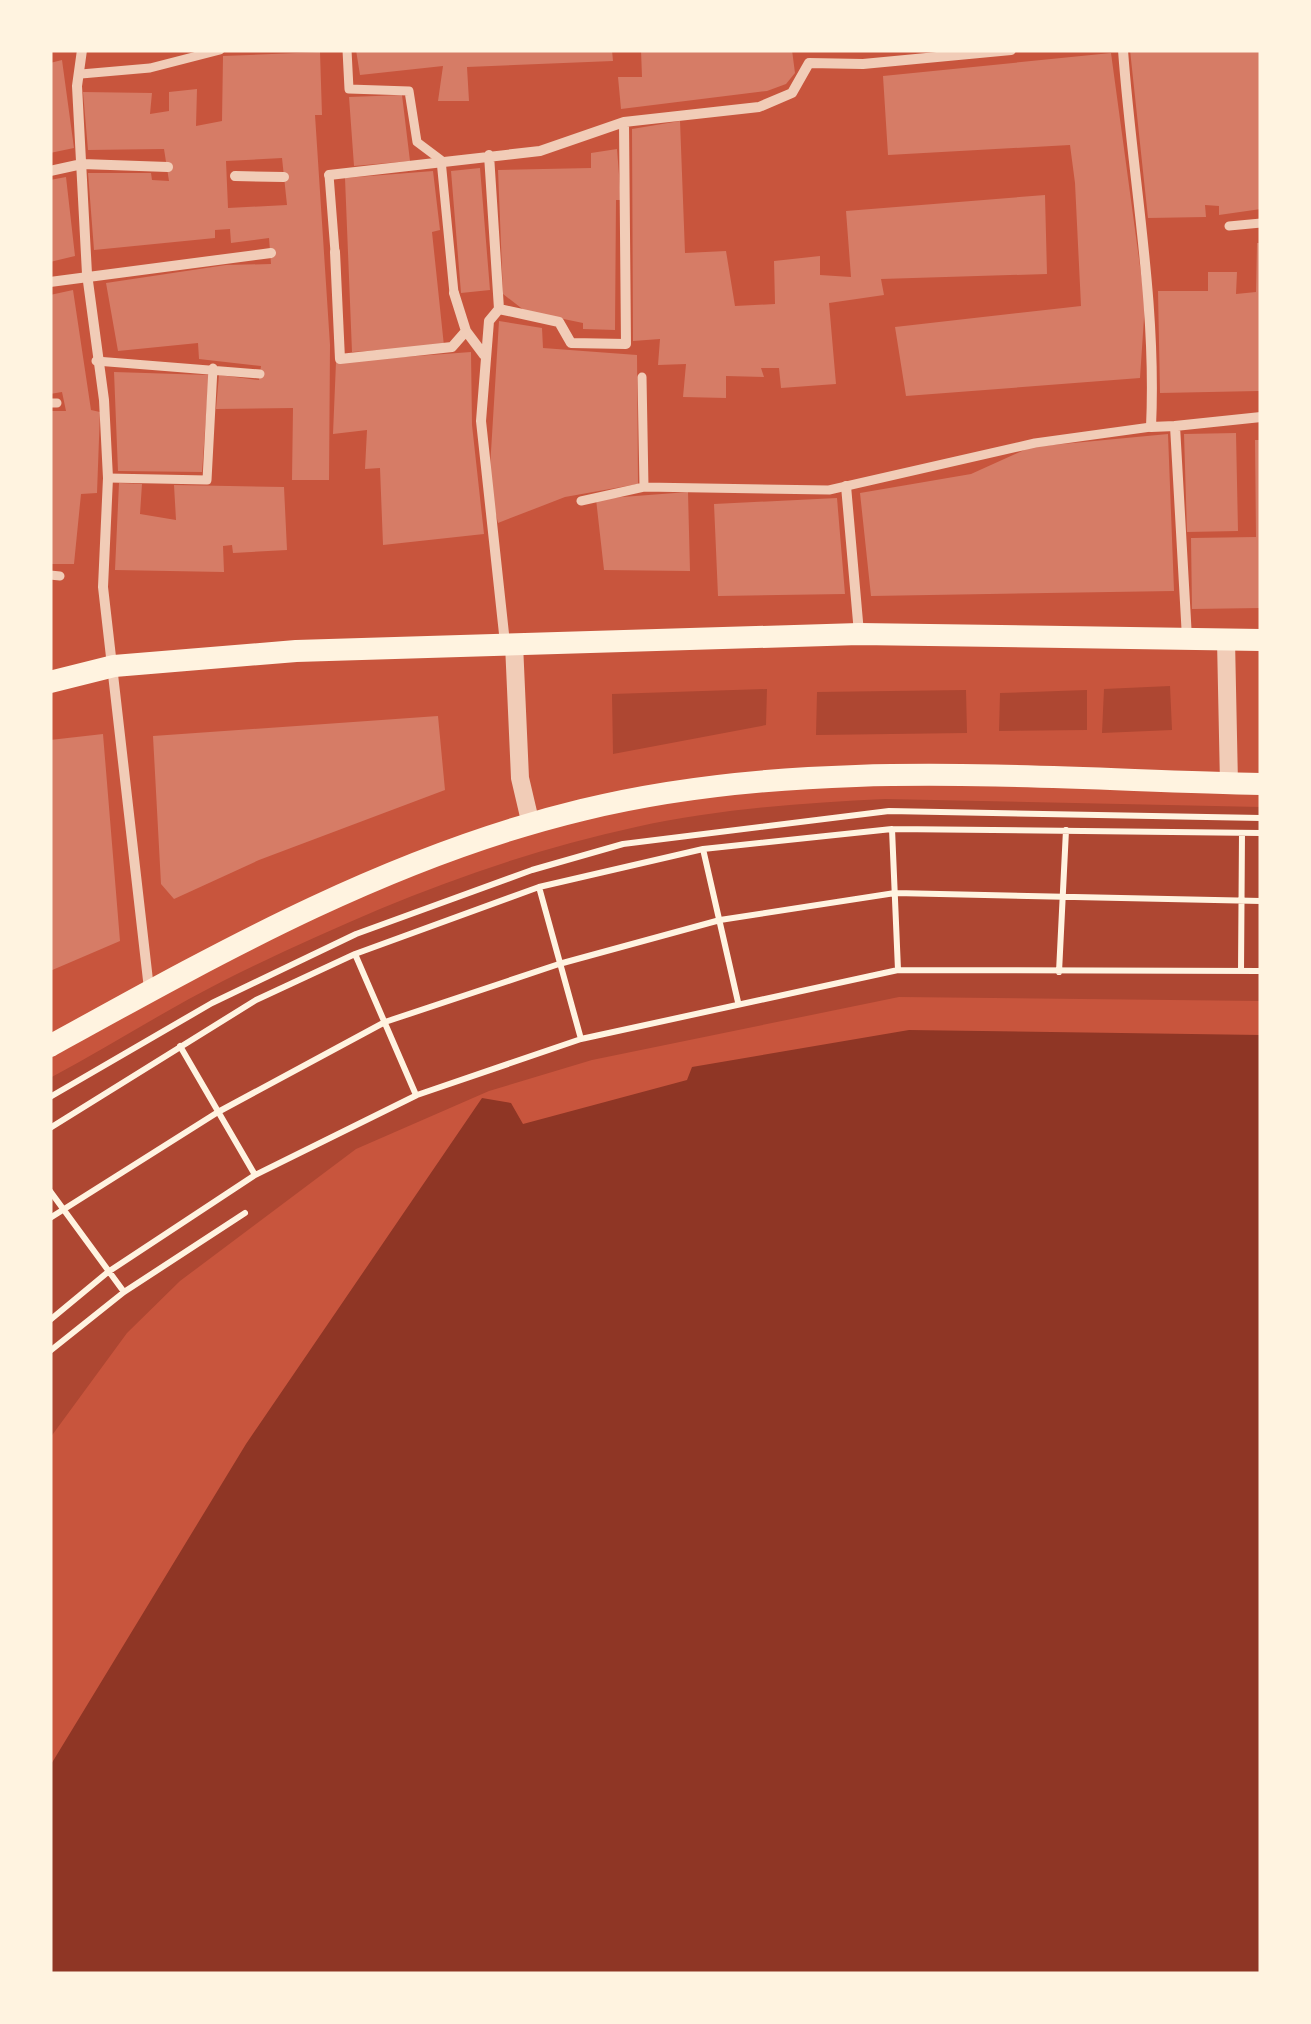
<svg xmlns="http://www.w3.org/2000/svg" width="1311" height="2024" font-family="Arial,sans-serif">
<rect width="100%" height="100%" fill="#c8553d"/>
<!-- green -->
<path fill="#ae4732" d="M1170,686L1172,730L1102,733L1104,689Z
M767,689L766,725L613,754L612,694Z
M966,690L967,733L816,735L817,692Z
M1087,690V730L999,731L1000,693Z
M885,799L1261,807V1001L899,997L592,1060L489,1091L356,1149L180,1281L127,1333L50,1438V1078C108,1047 164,1011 223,981C354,916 491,858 636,827C718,809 802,803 885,799Z"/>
<!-- water -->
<path fill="#8f3625" d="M909,1030L1261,1035V1974H50V1766L246,1444L482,1098L511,1103L523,1124L687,1080L692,1067Z"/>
<!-- building -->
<path fill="#d67c66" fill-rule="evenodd" d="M356,50H612L613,61L467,67L469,101H438L443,66L360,75Z
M641,50H792L795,73L786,84L767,91L621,109L618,77H642Z
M1130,50H1261V209L1219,215V206L1205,205L1206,217L1148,218Z
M320,52L322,115H315L330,345L329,480H292L293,408L216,409L219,375L259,380L261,366L199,359L198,343L118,351L106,283L226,265L271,264L269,238L231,243L230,229L215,230V238L94,250L88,173H151L152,180L169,181L164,149L88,150L83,92L152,93L150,114L169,111V92L197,89L196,126L222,121L223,56ZM282,158L287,205L228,208L226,161Z
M1111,53L1145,303L1140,378L906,396L895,327L1081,306L1075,183L1070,145L888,155L883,76Z
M62,60L74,148L50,153V63Z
M402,95L410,161L354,166L349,97Z
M680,121L685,253L726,251L735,306L775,304L774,261L820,256V275L851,277L846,211L1045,195L1047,274L881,279L884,295L829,303L836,384L781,388L779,368H761L764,377L726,376V398L683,397L686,364L658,365L660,339L633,341L632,129Z
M617,149L621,200H616L615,330L583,329V323L525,311L503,294L498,170L591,168V153Z
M480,168L490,290L461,293L451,171Z
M433,171L440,230L432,232L444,346L352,352L345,178Z
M66,177L75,256L50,262V180Z
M1257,243H1261L1259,391L1160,393L1158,291H1208V272H1237L1236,294L1256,292Z
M73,290L91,410L100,412L97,493L81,494L74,564H50V411H66L62,392L50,394V295Z
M499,321L542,328L543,348L637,355L638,484L565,497L498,523L489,484Z
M471,352L472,425L484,534L383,545L380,468L365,469L367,430L333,434L336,362Z
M114,372L209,375L202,472L118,471Z
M1236,433L1238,531L1187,532L1184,434Z
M1168,434L1174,591L871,596L860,493L971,474L1031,447Z
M1255,440H1261V608L1192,609L1191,538L1256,537Z
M119,483L142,484L140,514L176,520L174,485L284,487L287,550L233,553L232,545L223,546L224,572L115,570Z
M688,492L690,571L604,570L596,499Z
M837,498L845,594L718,596L714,504Z
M438,716L445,790L259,860L174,899L161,884L153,736Z
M103,734L120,941L50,971V740Z"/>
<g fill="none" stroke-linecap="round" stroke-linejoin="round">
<!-- path -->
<path stroke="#fff3e0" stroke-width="6" d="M892,829L898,970
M703,849L738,1002
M539,887L581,1039
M355,954L416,1095
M1241,971L1242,833
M1059,972L1066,830
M180,1046L255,1175
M50,1097L212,1003L356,934L532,870L623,844L889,811L1261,818
M50,1128L256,1000L355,954L539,887L703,849L892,829L1261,833
M50,1191L124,1292
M50,1218L218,1112L385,1022L559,964L720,920L895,893L1261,901
M50,1320L108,1272L255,1175L417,1095L581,1039L898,970L1261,971
M50,1351L124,1292L245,1213"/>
<!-- pedestrian -->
<path stroke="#f1ccb7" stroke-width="9" d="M347,50L349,89L409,91L417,142L441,160L454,293
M81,74L150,68L220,50
M329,175L335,252
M1229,226L1261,223
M96,361L260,374
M642,377L644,487
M50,403H57
M108,478L207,480L213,368
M581,501L644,487L829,490L1035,443L1151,427
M50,575L60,576"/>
<!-- minor -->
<path stroke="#f1ccb7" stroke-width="10" d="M82,50L77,86L87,274L104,400L108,478L103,587L149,989
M1123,50C1132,176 1157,301 1151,427L1175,426L1187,638
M809,63L863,64L1011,50
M489,155L499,309L489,321L481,421L505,643
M50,171L82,164L168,167
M329,175L540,151L624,122L759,107L792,93L809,63
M235,176L284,177
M335,252L340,359L452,347L466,331
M50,282L271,253
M454,293L466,331L484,355
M499,309L559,322L571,343L626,344L624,122
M1175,426L1261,417
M846,486L859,633"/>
<!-- tertiary -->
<path stroke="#f1ccb7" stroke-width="18" d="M1226,640L1229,784
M514,644L520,778L531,825"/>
<!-- primary -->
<path stroke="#fff3e0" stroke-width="22" d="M50,682L114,666L296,651L859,634L1261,640
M50,1046C220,952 391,856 582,810C802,756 1037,779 1261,784"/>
</g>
<!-- border -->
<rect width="1311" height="2024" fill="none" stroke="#fff3e0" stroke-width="105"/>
</svg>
